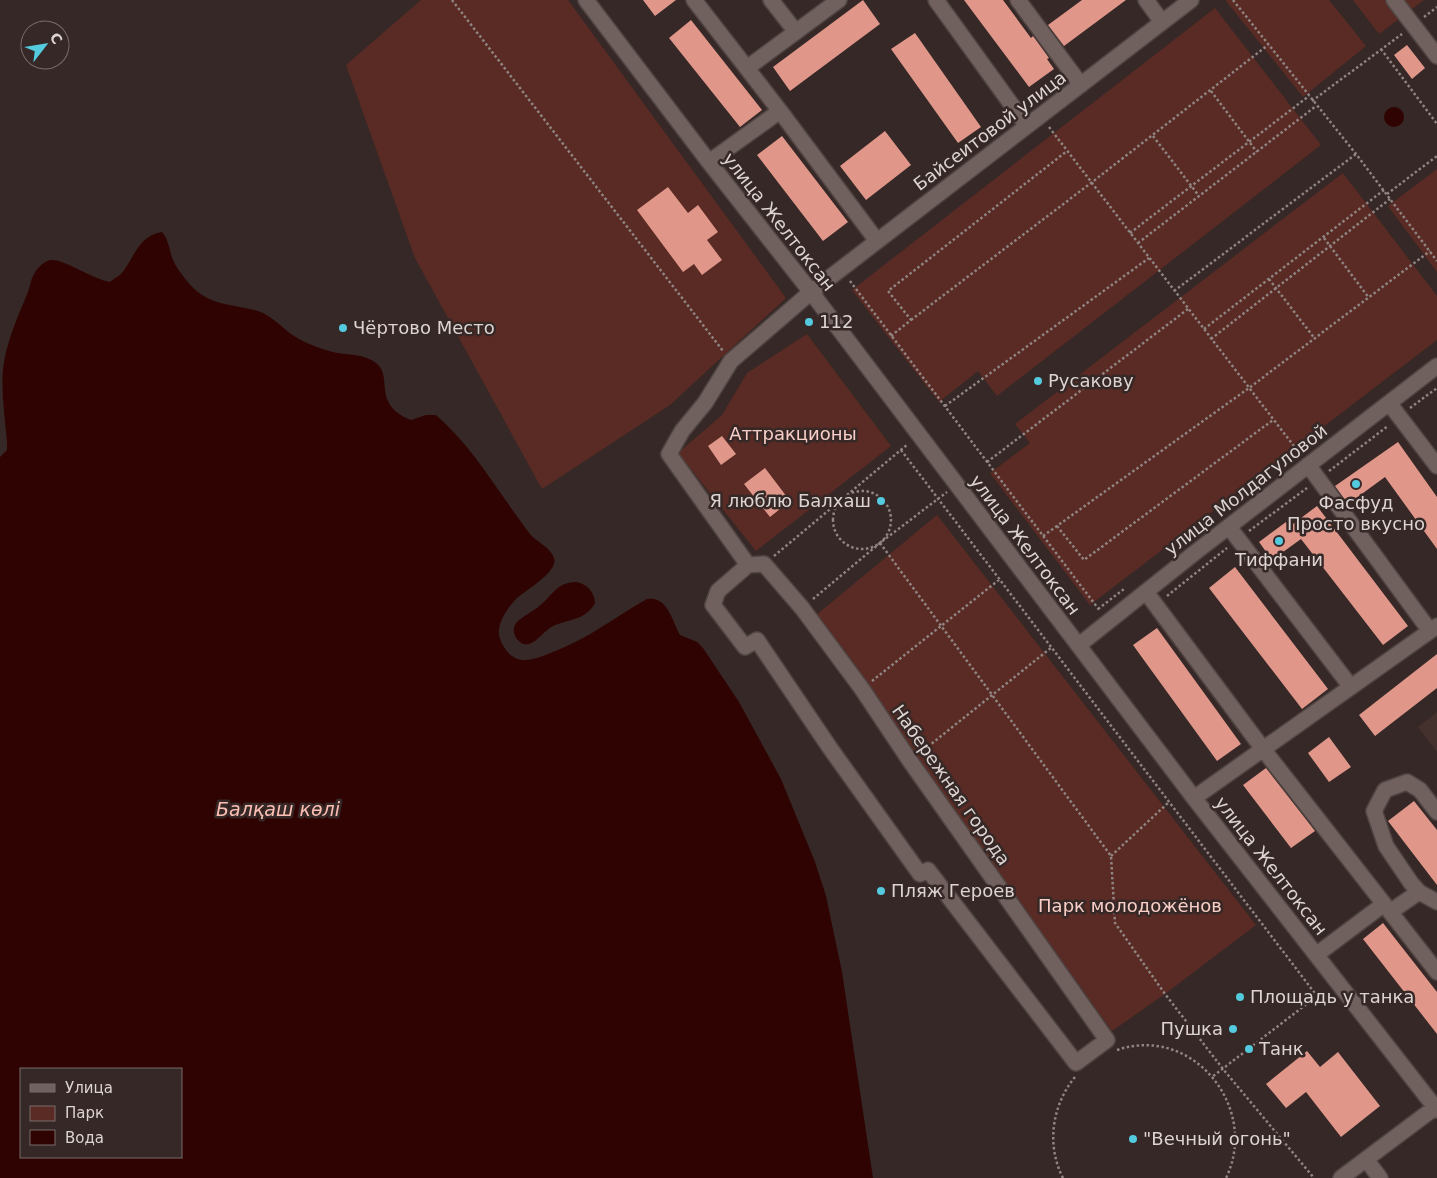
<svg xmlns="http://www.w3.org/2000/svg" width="1437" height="1178" font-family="'DejaVu Sans',sans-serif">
<rect width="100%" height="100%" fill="#352826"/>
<!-- built -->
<path fill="#44302d" d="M1437,712V752L1418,727Z"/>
<!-- green -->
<path fill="#5a2b24" d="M421,0H568L786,298L670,405L542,489L415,258L346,65Z
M1227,0H1329L1366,46L1303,97L1226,1Z
M1353,0H1424L1379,34Z
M1215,8L1321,145L997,396L978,371L939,402L852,290Z
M1437,169V272L1388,206Z
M1343,173L1437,296V340L1090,605L990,473L1030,443L1015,424Z
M807,334L891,446L756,551L678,453L722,415L747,373Z
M937,515L1256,925L1165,994L1112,1031L815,616Z"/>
<!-- water -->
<path fill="#2f0301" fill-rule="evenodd" d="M1384 117a10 10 0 1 1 20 0a10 10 0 1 1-20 0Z
M162,232C169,240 169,250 173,260C178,271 191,288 202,295C220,307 243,305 263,313C273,318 282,327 291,334C302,342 316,347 329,351C345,356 361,352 376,363C394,377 371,404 411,420L426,415H436C475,449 499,494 530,534C537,542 551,548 554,558C559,572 524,591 515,600C508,608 500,619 499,630C498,636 501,642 504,647C518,670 539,657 558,650C590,637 617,616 647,599C668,596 672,621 680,635L697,642L703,648L739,702L781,779L815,862L826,896L842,972L873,1178H0V457L7,450V442C5,418 1,393 3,369C6,343 18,316 28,292C30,286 31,279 34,274C37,268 45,260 52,260C66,260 92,279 110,282C113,279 117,277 120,275C134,260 137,236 162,232ZM181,1069V1157H21V1069Z
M577,582C588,585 594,592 595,603C586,620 569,619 553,626C544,631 538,641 529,644C524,645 522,644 519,641C515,638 513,632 514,627C517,619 527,615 534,610C544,604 550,594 559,587C565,583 571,582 577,582Z"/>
<!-- building -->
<path fill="#e0978a" d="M643,0H676L655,16Z
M863,0L880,24L790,91L773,67Z
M964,0H1003L1031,38L1033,36L1049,58L1047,59L1054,69L1029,87Z
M1082,0H1126L1064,46L1048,25Z
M691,20L762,110L740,127L669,38Z
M915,33L981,127L958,143L891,49Z
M1407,45L1425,68L1412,79L1394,55Z
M885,131L911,165L866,200L840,166Z
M782,136L848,222L823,241L757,155Z
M668,187L688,213L698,205L718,232L707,240L722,260L702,275L694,264L683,272L637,210Z
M722,436L736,454L721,465L708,446Z
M1398,442L1437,497V549L1385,477L1348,504L1335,486Z
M765,468L790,501L770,517L744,484Z
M1317,506L1408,626L1383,645L1301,539L1272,560L1259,542L1286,522L1289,527Z
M1235,567L1328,689L1302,709L1209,588Z
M1157,628L1241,744L1217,761L1133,645Z
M1437,654V688L1375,736L1359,715Z
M1329,737L1351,767L1329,782L1308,753Z
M1266,768L1315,831L1291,848L1243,785Z
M1414,801L1437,830V885L1388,821Z
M1383,923L1437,992V1034L1363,939Z
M1307,1051L1320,1067L1338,1052L1380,1106L1341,1137L1306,1092L1286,1108L1266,1084Z"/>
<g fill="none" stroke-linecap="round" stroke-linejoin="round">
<!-- minor casing -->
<g stroke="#4f4442" stroke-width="18">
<path id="minor" d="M586,0L709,162L811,292L1194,798L1437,1110
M694,0L780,111L709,162
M771,0L796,32
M936,0L1027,126
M1018,0L1081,85
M1146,0L1162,22
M1394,0L1437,56
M747,68L839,0
M780,111L877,241
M1389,403L1437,466
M1308,465L1430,631
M1229,527L1351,687
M748,565L764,564L802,608L862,689L910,761L1107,1040L1076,1063L928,870L920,874L830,748L757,640L745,647L713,605L718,591L748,565L669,454L682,431L705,403L731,361L811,292L1191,0
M1146,592L1263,749L1437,972
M1079,645L1197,551L1437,366
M1194,798L1437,626
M1419,892L1411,883L1386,846L1374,811L1385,790L1407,782L1420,790L1437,812
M1390,912L1419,892L1437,902
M1316,955L1384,904
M1366,1159L1380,1178
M1341,1178L1437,1106"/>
</g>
<!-- path -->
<path stroke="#908583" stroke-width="2.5" stroke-dasharray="2.5 2.5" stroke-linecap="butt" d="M452,0L723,351
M1233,0L1356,154L1437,261
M1424,17L1437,7
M1381,49L1437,124
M1211,91L1257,152
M1312,101L1402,34
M1049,127L1300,454
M1153,136L1199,196
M1387,194L1437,156
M1130,233L1309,96
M1324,238L1369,298
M1138,243L1316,106
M1269,279L1315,339
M850,281L1100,611
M1174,291L1356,154
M911,320L1091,183L1268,45
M1204,329L1384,190
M891,336L911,320L888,291L1067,151
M1211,339L1390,199
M945,406L1149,258
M1410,408L1437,388
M901,450L1317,996L1212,1077
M987,462L1188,309
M1329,471L1388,426
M833 520a29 29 0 1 1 58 0a29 29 0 1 1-58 0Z
M1057,526L1084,560L1273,420
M1249,531L1307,488
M1043,536L1249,388L1430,251
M880,543L1111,856L1115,923L1165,994L1223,1069L1314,1178
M774,556L908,444
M1167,596L1227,548
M813,599L880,543L947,492
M1098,609L1124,589
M872,681L1000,579
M920,753L1052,647
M1111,856L1169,802
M1117,1050C1193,1024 1260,1108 1226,1178
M1063,1178C1046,1145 1052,1105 1075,1077"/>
<!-- minor -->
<use href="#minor" stroke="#70605e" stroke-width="15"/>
</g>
<!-- markers -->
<g fill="#54cade" stroke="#352826" stroke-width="2">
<circle cx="809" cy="322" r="5"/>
<circle cx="343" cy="328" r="5"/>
<circle cx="1038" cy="381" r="5"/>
<circle cx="1356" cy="484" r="5"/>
<circle cx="881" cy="501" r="5"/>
<circle cx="1279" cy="541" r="5"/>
<circle cx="881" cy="891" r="5"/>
<circle cx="1240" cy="997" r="5"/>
<circle cx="1233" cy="1029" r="5"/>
<circle cx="1249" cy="1049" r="5"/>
<circle cx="1133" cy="1139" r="5"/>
</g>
<g text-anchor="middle" stroke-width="5" stroke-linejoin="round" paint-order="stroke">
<!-- street labels -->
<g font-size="18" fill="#ddd4d2" stroke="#352826">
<text transform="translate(990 131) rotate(-37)" y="6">Байсеитовой улица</text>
<text transform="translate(779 222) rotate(52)" y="6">улица Желтоксан</text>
<text transform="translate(1246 490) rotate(-38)" y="6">улица Молдагуловой</text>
<text transform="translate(1025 545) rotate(53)" y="6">улица Желтоксан</text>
<text transform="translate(951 785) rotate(55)" y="6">Набережная города</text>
<text transform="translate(1271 866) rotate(52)" y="6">улица Желтоксан</text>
</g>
<!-- poi labels -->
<g font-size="18" fill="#ddd4d2" stroke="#352826" text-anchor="start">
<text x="819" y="328">112</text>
<text x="353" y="334">Чёртово Место</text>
<text x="1048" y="387">Русакову</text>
<text x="871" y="507" text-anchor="end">Я люблю Балхаш</text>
<text x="1356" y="509" text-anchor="middle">Фасфуд<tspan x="1356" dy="21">Просто вкусно</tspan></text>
<text x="1279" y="566" text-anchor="middle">Тиффани</text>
<text x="891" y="897">Пляж Героев</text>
<text x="1250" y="1003">Площадь у танка</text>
<text x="1223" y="1035" text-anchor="end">Пушка</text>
<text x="1259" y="1055">Танк</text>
<text x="1143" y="1145">"Вечный огонь"</text>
</g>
<!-- park labels -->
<g font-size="18" fill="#f8cec7" stroke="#352826">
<text x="793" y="440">Аттракционы</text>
<text x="1130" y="912">Парк молодожёнов</text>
</g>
<!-- water labels -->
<g font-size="19" font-style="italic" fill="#fbbeb3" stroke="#352826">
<text x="278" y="816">Балқаш көлі</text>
</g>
</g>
<!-- legend -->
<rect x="20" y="1068" width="162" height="90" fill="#352826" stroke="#786d6b"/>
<rect x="30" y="1084" width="25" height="8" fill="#70605e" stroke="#786d6b"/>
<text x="65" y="1093" font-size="15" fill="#ddd4d2">Улица</text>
<rect x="30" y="1106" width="25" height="15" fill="#5a2b24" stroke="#786d6b"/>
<text x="65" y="1118" font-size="15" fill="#ddd4d2">Парк</text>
<rect x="30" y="1130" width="25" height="15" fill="#2f0301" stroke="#786d6b"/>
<text x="65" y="1143" font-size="15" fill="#ddd4d2">Вода</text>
<!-- north arrow -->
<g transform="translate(45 45) rotate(59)"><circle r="24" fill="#352826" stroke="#786d6b"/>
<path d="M0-4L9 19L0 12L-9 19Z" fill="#54cade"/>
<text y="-8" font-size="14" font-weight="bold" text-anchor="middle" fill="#ddd4d2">С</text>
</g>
</svg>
